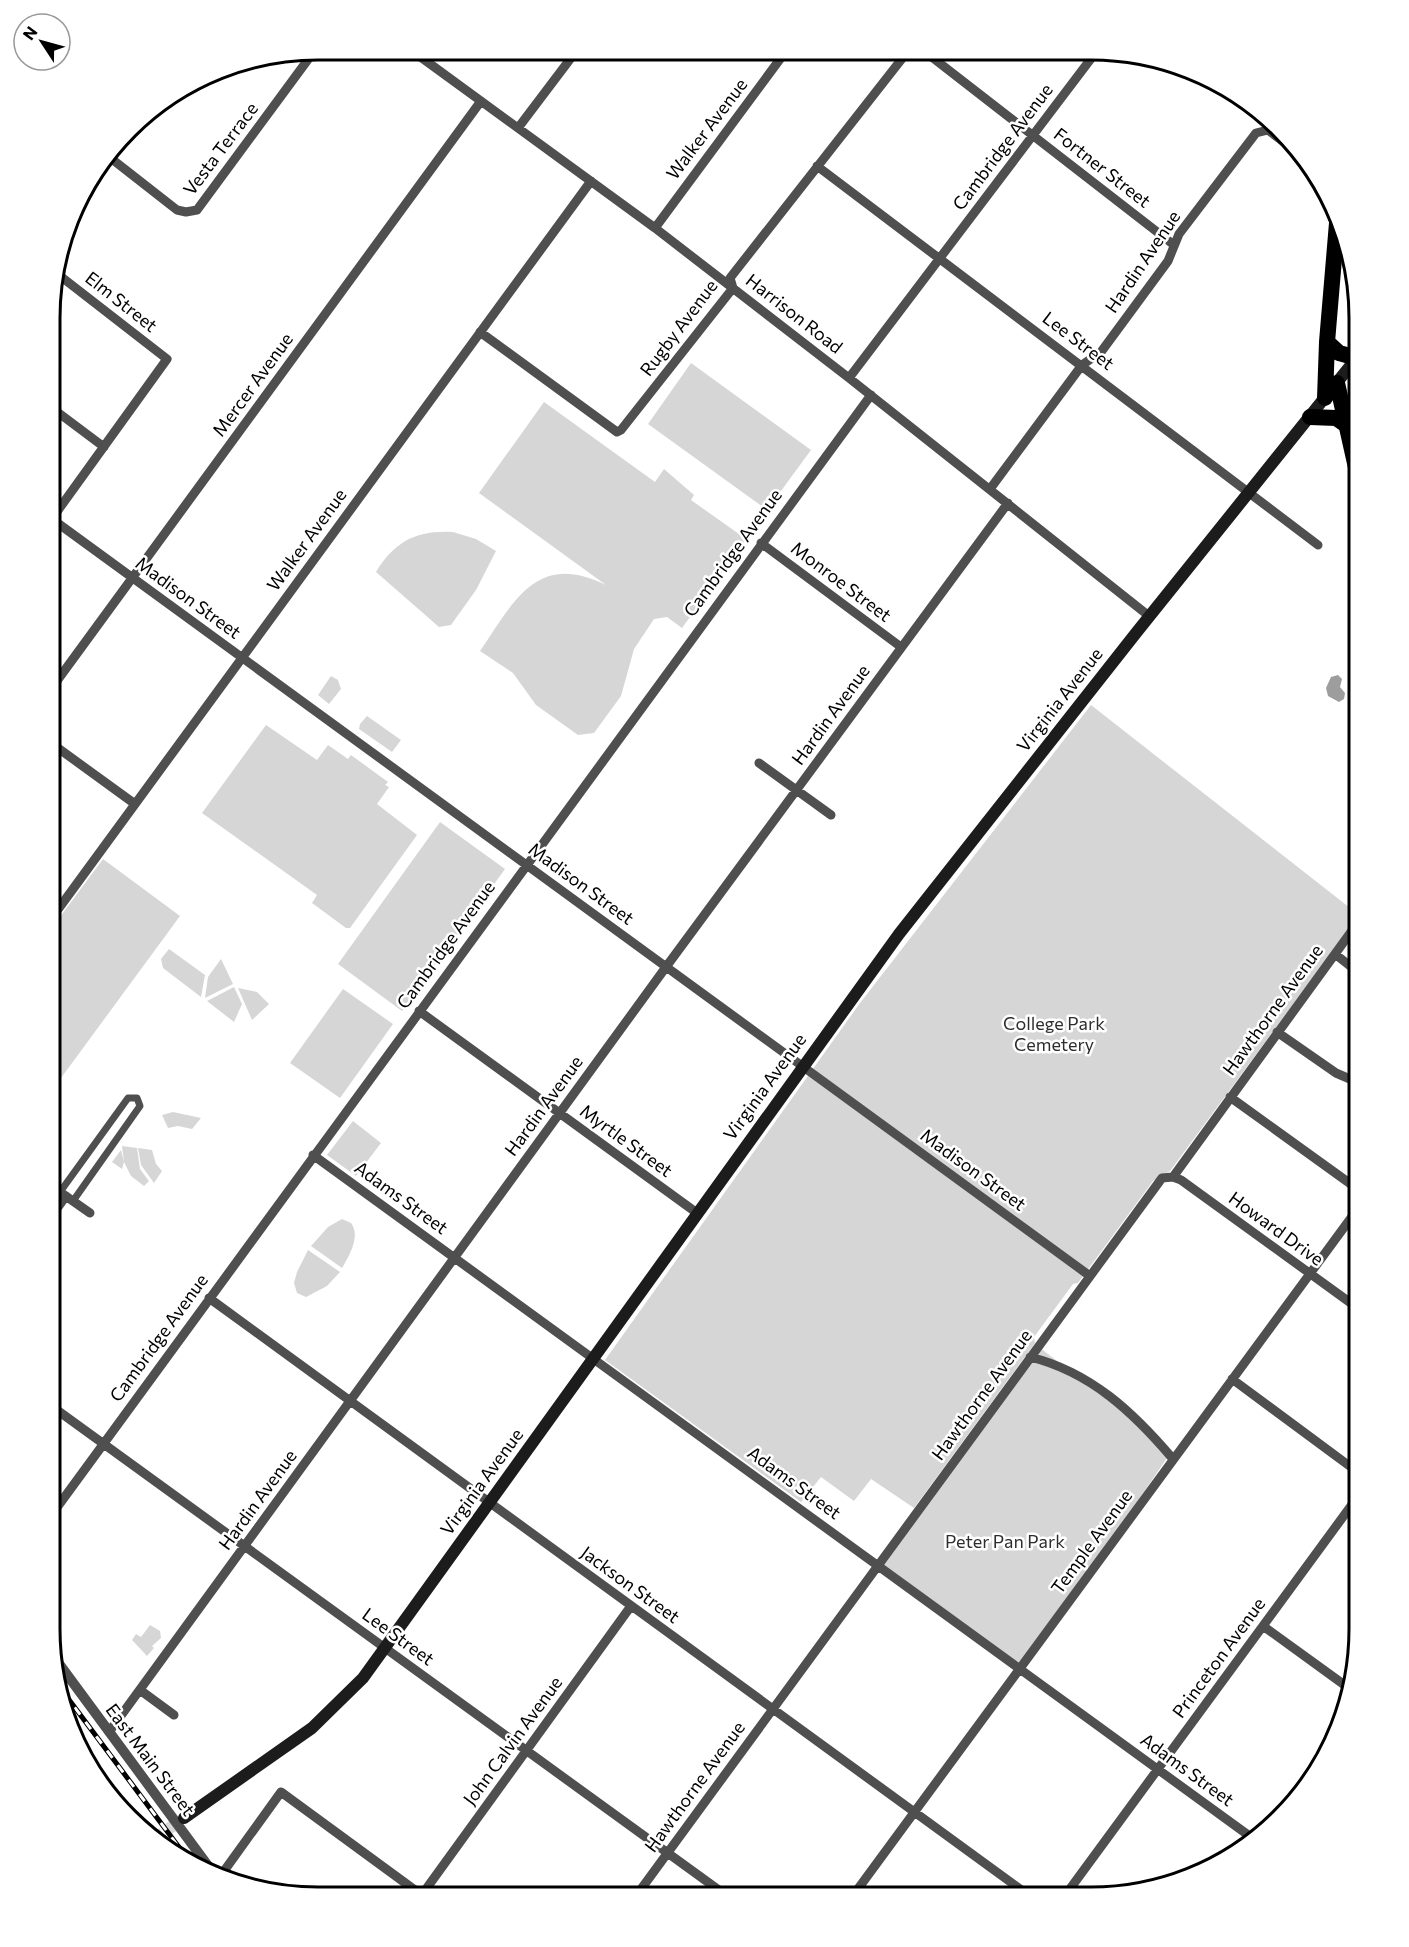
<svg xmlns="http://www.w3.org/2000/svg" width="1409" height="1947" font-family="Commissioner,sans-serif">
<rect width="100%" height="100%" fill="#fff"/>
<!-- green -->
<path fill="#d6d6d6" d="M691,363L811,450L767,510L648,424Z
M544,402L655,482L664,469L694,495L691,500L746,539L682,628L667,617L654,619L634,649L621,696L594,733L578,735L536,705L513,673L480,651C515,600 537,551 606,585L479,493Z
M453,532L476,539L496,551L476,590L451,625L439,627L376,572C395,541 417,530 453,532Z
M331,676L338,680L341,689L329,704L318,695Z
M1091,705L1359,915L1170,1171L1153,1181L1078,1283L1073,1284L1034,1337L1035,1343L914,1508L871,1479L854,1501L821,1477L801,1502L605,1360L860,1003Z
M367,716L401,740L392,752L359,729L360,724Z
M266,725L317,760L328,745L348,759L351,755L388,782L385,785L389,787L377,804L417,835L350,928H346L312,903L317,895L202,813Z
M440,822L505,869L402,1011L338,964Z
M103,859L180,916L50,1093L51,929Z
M169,949L205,975L201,997L163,968L161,959Z
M221,959L233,984L205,998L208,977Z
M234,987L242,1004L234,1022L207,1001Z
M238,988L257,992L269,1004L252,1020Z
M343,989L393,1024L340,1098L290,1063Z
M173,1112L201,1118L192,1129L178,1126L168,1128L162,1115Z
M353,1121L381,1143L356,1176L327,1155Z
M122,1146L137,1148L140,1169L149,1181L144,1186L131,1176L124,1162L122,1169L112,1162L121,1150L124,1162Z
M138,1148L152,1150L156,1164L162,1171L154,1183L141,1165Z
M342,1219L351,1223C361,1236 349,1256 342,1268L311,1246L328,1227Z
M308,1250L340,1272L327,1286L306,1297L297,1293L294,1283L297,1272Z
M1039,1347L1142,1427L1169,1455L1021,1672L875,1567Z
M150,1625L160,1631L161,1638L152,1646L154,1648L147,1656L132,1640L136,1634L141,1637Z"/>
<!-- water -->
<path fill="#9d9d9d" d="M1338,675L1342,679L1340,687L1345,693L1344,699L1339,702L1328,696L1326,688L1331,677Z"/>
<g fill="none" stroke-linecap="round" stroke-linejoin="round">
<!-- secondary-tunnel -->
<path stroke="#d9d9d9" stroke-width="12" stroke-dasharray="12 6" stroke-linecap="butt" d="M153,1840L184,1818"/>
<!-- pedestrian -->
<path stroke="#4f4f4f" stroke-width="7" d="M60,1192L128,1098H137L140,1106L73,1201"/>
<!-- minor -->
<path stroke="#4f4f4f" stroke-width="9" d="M411,50L655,228L849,378L1149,616
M924,51L1174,245
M518,128L577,50
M108,156L177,210L186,212L197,210L315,50
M817,166L1318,545
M655,228L786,51
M480,332L617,432L621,430L733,288L730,278L908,51
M849,378L1096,52
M52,408L104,447
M990,489L1082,365L1101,352L1168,261L1179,234L1256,133L1268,130L1285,143
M52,519L1090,1276
M51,520L167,359L55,272
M761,543L901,647
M51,689L481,101
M51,743L135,804
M759,763L831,815
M51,919L591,181
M1335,954L1359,973
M419,1011L697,1213
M1277,1032L1336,1073L1359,1083
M1230,1097L1359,1190
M313,1155L1255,1840
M1173,1177L1181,1180L1359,1309
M50,1185L90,1213
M50,1218L66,1196
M209,1298L1031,1897
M1030,1357C1091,1372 1134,1413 1173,1459
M1232,1379L1359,1473
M50,1405L727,1896
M50,1517L871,395
M1263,1626L1350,1689
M140,1690L174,1715
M109,1732L666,967L1008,503
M219,1878L281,1792L423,1896
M421,1896L631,1606
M636,1896L1162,1178L1173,1177L1359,921
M852,1897L1359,1207
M1064,1897L1359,1495"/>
<!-- tertiary -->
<path stroke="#4f4f4f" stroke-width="10" d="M57,1661L217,1878"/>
<!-- secondary -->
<path stroke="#1c1c1c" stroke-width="12" d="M184,1818L312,1728L363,1678L899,934L1136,633L1359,355"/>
<!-- motorway -->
<path stroke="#000" stroke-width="16" d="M1327,342L1339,353L1357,358
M1337,383L1359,481
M1325,398L1327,342L1337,223
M1310,417L1336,418L1349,427"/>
<!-- rail casing -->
<g stroke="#000" stroke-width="5">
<path id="rail" d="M64,1693L190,1862
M76,1743L102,1778"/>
</g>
<!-- rail -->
<use href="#rail" stroke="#fff" stroke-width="3" stroke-dasharray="9" stroke-linecap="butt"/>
</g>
<g text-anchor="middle" stroke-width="5" stroke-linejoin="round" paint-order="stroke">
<!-- street labels -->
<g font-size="18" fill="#000" stroke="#fff">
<text transform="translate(707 129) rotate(-53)" y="6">Walker Avenue</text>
<text transform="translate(1003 147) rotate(-53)" y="6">Cambridge Avenue</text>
<text transform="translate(221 149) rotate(-53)" y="6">Vesta Terrace</text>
<text transform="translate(1102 168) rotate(38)" y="6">Fortner Street</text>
<text transform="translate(1143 262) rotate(-56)" y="6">Hardin Avenue</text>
<text transform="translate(121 302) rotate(38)" y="6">Elm Street</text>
<text transform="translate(794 314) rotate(38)" y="6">Harrison Road</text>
<text transform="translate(679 328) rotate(-53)" y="6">Rugby Avenue</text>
<text transform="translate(1078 341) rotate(37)" y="6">Lee Street</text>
<text transform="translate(253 385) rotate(-54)" y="6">Mercer Avenue</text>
<text transform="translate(307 540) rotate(-54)" y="6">Walker Avenue</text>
<text transform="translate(733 553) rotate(-54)" y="6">Cambridge Avenue</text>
<text transform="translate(841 582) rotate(37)" y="6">Monroe Street</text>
<text transform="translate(188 598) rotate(36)" y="6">Madison Street</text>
<text transform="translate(1060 700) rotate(-52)" y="6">Virginia Avenue</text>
<text transform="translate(831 715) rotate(-54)" y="6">Hardin Avenue</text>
<text transform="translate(581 884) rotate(36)" y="6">Madison Street</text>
<text transform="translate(446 945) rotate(-54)" y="6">Cambridge Avenue</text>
<text transform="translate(1273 1010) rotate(-54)" y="6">Hawthorne Avenue</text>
<text transform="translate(765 1087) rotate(-54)" y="6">Virginia Avenue</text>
<text transform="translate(544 1106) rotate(-54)" y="6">Hardin Avenue</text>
<text transform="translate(626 1141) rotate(36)" y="6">Myrtle Street</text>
<text transform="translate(973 1170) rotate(36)" y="6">Madison Street</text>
<text transform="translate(401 1198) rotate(36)" y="6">Adams Street</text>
<text transform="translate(1276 1229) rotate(36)" y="6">Howard Drive</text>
<text transform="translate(159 1338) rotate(-54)" y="6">Cambridge Avenue</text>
<text transform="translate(982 1395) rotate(-54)" y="6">Hawthorne Avenue</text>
<text transform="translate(482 1482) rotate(-54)" y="6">Virginia Avenue</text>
<text transform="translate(794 1483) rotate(36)" y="6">Adams Street</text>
<text transform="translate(258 1500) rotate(-54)" y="6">Hardin Avenue</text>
<text transform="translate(1092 1542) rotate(-54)" y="6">Temple Avenue</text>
<text transform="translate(630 1585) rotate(36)" y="6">Jackson Street</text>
<text transform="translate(398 1637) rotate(36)" y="6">Lee Street</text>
<text transform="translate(1219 1658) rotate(-54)" y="6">Princeton Avenue</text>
<text transform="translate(513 1741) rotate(-54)" y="6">John Calvin Avenue</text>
<text transform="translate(150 1760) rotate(53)" y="6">East Main Street</text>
<text transform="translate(1187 1770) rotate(36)" y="6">Adams Street</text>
<text transform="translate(695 1787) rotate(-54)" y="6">Hawthorne Avenue</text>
</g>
<!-- park labels -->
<g font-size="18" fill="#2d2d2d" stroke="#fff">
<text x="1054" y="1030">College Park<tspan x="1054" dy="21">Cemetery</tspan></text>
<text x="1005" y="1548">Peter Pan Park</text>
</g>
</g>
<!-- crop -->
<path d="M0 0H1409V1947H0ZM318 60H1091A258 258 0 0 1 1349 318V1629A258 258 0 0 1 1091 1887H318A258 258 0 0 1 60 1629V318A258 258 0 0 1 318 60Z" fill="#fff" fill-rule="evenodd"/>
<path fill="none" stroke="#000" stroke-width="3" d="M318 60H1091A258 258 0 0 1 1349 318V1629A258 258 0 0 1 1091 1887H318A258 258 0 0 1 60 1629V318A258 258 0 0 1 318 60Z"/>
<!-- north arrow -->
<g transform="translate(42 42) rotate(306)"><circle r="28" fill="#ffffff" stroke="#999999" stroke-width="1.5"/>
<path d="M0-4.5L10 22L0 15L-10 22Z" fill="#000000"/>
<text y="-9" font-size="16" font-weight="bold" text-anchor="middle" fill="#000000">N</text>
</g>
</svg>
